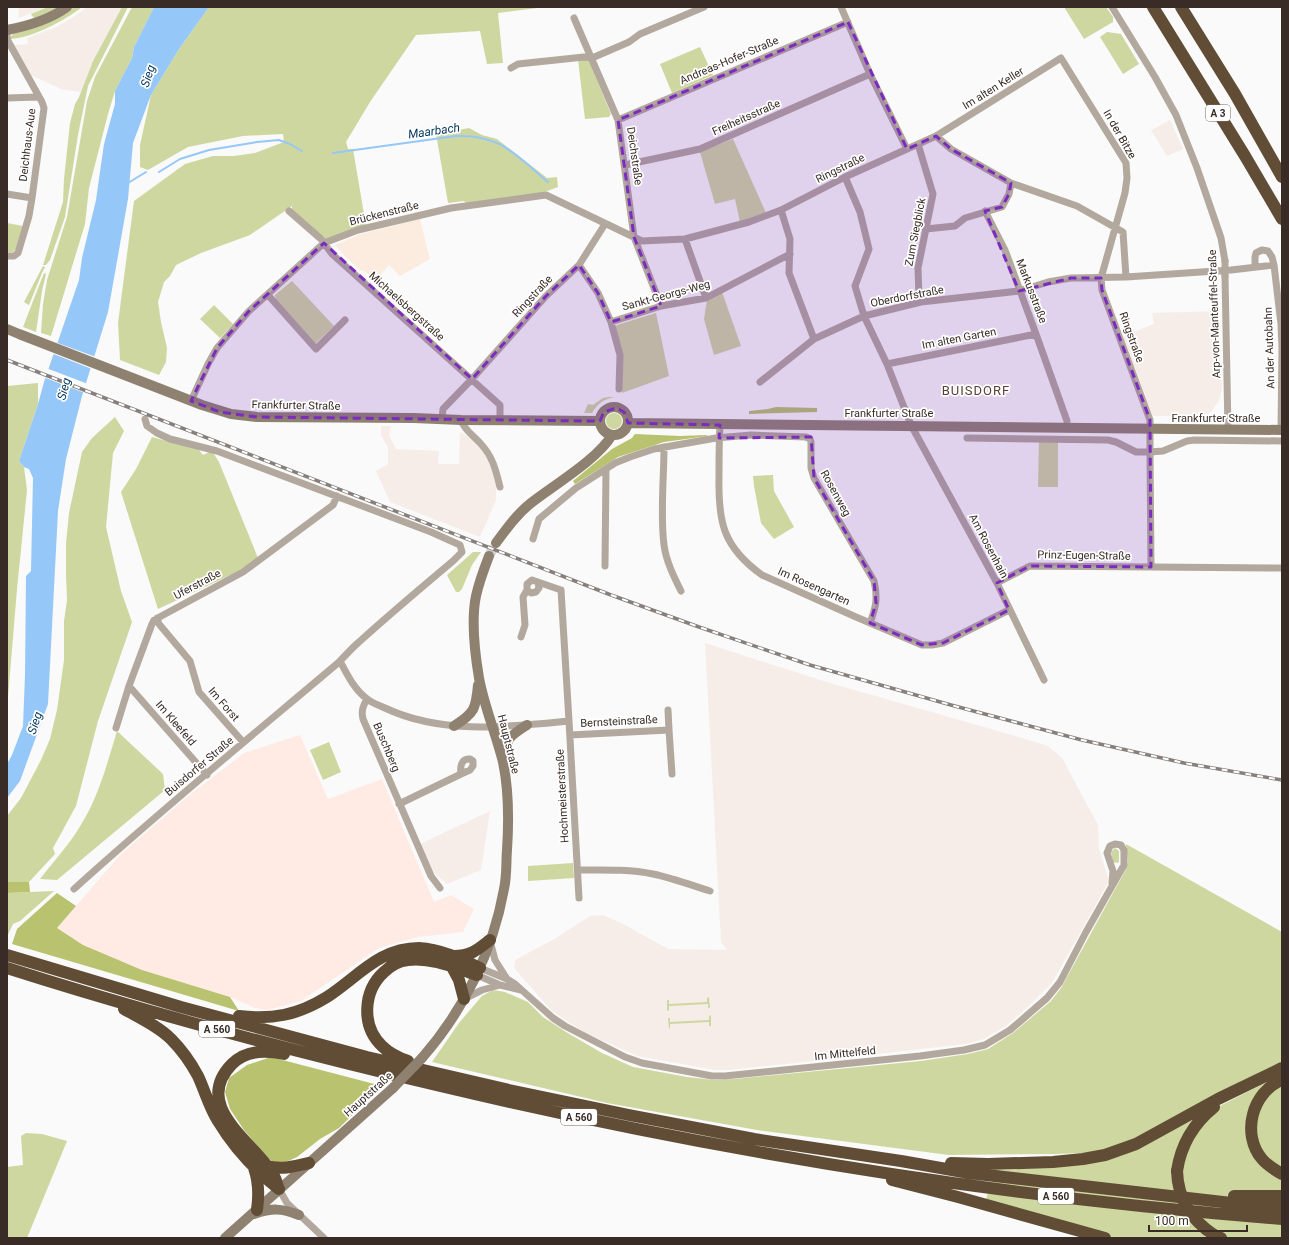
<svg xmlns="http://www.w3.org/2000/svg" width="1289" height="1245" font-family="Roboto,sans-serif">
<rect width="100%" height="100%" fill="#f9faf9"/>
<!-- built -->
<path fill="#f6ede9" d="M19,7H48L18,18Z
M87,7H122L93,61L81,92L61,89L29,74L12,44L19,45L28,44L27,38L56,27L75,16Z
M1170,120L1183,149L1167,156L1151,130Z
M1218,311L1222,388L1219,400L1212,411L1202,417L1184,418L1183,416H1153L1123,336L1154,324L1152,313Z
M381,426H391L389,435L396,449L439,451L438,464H459L460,432L467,436L484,451L496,480V500L480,537L390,502L376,471L388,464V448L381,435Z
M705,643L830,683L1022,738L1048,746L1062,758L1098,825L1099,849L1109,881L1052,983L1028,1007L1006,1026L984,1039L966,1044L786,1064L729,1070H715L637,1056L588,1034L565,1020L552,1011L514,968L515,960L556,938L590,916L603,915L625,925L668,949L727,950L721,942Z
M490,811L481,870L447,884L432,871L420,844Z"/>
<!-- industrial -->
<path fill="#ffebe4" d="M300,735L328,799L382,779L434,902L451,895L474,909L463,932L418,937L379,948L301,1001L268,1010L255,1008L230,997L142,970L83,945L57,928L121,854L187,797L244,753Z"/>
<!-- education -->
<path fill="#fcece0" d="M420,219L430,259L400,276L389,265L376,281L363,270L361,271L345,256L335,245L361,234Z"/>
<!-- green -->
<path fill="#cfd7a0" d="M48,7H61L35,18L32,16L31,14Z
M74,7H82C66,20 32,38 11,39V36L14,33Z
M122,7H128L88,86L78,135L65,217L50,260L46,265H43L63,202L64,179L70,123L75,104L79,97L93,61Z
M132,7H154L134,47L132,58L115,91L108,114L89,188L85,224L51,336L41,333L43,304L47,280L67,217L87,101L95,77Z
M209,7H545L498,13L503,63L487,64L480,31L416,35L370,102L346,142L348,149H353L366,226L324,240L292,211V206L250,235L201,253L176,265L170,276L164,282L158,302L161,322L167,348L166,362L159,375L120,360L118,323L134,201L185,164L213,156H234L255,153L284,142L283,134L243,136L188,147L148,170L140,167V145L151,95L179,49Z
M1064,7H1106L1113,17V22L1084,39Z
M1107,32L1121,34L1139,64L1123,74L1100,37Z
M700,47L713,75L672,93L660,64Z
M584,59L589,61L611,114L609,117L585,119L578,60Z
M469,128L482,135L497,139L547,178L557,177L558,187L542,193L466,203L464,201L448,203L436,134Z
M733,139L766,213L740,222L735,199L715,204L700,152Z
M7,223L23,226L16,249L13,252H7Z
M43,266L45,267L42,273L29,305L24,302Z
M44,273L46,274L42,291L36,332L23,327Z
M292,281L334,326L315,344L276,300L275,295Z
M722,292L741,346L714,355L704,319L707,300Z
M214,305L233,324L220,338L200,319Z
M656,313L669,376L622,393V379L615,328L617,325Z
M38,383V404L19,461L24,467L27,490L17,589L7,709V386Z
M609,397H615C604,399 598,403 592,413H584L588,404L593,405L603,398Z
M606 421a8 8 0 1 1 16 0a8 8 0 1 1-16 0Z
M115,417L124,431L113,453L106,527L121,591L132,622L98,721L76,806L53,848L55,854L29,882H7V816L21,798L41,760L50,739L57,710L64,660V621L67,600L66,575V543L69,513L82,452L92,438Z
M152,437L199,450L203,455L212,451L219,462L258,558L237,572L158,609L121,492L136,469Z
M1039,441H1058V487H1038Z
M773,475L774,491L794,527L774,539L761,523L754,486L753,476Z
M473,552H481L472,565L462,589L459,592H456L447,575Z
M117,731L163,774L165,790L57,880L40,879C53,862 68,846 79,828C98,799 107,764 117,731Z
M329,742L341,772L323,780L310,750Z
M1126,844L1282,932V1062L1130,1142L1104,1152L1056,1154L949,1155L757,1130L607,1103L432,1062L459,1023L482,996L493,990L505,992L528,1002L543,1017L566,1032L602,1053L633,1067L687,1077L715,1080L734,1079L921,1061L968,1054L988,1049L1013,1033L1051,1001L1061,988L1125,871L1128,862Z
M1115,848L1119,851V862L1117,863L1113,862L1111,852Z
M573,863L574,878L528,881V866Z
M54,891L20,921L13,924L7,937V893Z
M709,997L710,1008H708V1004L669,1006V1010L667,1011V1000H669V1004L707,1002V998Z
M711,1015V1026H709V1022L670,1024V1028L669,1029L668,1018H670V1022L709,1020V1016Z
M1282,1074V1238H1117L1074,1227L986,1199L996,1170L1061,1167L1136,1149Z
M26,1133L42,1134L67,1141L27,1238H7V1167L23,1165L21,1136Z"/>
<!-- forest -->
<path fill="#b8c26f" d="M776,407L817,408V412L749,414V411L768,409Z
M635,434L680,436L706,435L708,436L664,442L618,457L575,484L573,481L612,449L632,438Z
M7,882H29L30,892L7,893Z
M57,893L76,906L57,928L83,945L142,970L230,997L239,1011L12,944L17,929Z
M271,1057L382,1086L339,1128L320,1139L297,1157L286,1162L276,1163L269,1159L244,1130L230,1109L225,1092L229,1078L247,1065Z"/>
<!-- water -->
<path fill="#95c8f8" d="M154,7H209L179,49L151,95L133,143L128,199L108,312L82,396L66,459L58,511L48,704L20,781L7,798V764L12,755L23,726L25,675L26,576L31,571L33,478L29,469L24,467L19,461L38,404L44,382L79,280L82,258L96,200L104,144L115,104V91L132,58L134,47Z"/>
<!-- pier -->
<path fill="#f9faf9" d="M55,342L96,357L92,369L51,353Z
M46,368L88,384L85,393L43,377Z"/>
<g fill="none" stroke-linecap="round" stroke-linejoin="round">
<!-- stream -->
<path stroke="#95c8f8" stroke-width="2" d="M333,153L456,136C500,134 516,155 548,182
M159,172L180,159L209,150L257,142L279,140L290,144L302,151
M128,183L146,172"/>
<!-- secondary-tunnel -->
<path stroke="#d3d1cf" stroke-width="10" stroke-dasharray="10 5" stroke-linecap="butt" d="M489,556L496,543"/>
<!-- minor -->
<path stroke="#b2a89d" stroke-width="7" d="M841,7L870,74L907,149
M1112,7L1155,77L1176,115L1197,168L1221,238L1225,261
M574,18L618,120L634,237L661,306
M7,36L8,41L42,102L44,108L32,198L7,194
M511,68L518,64L584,57L592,58L629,42L640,34L704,7
M7,98L38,97
M618,120L848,22
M936,136L1061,58L1126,163L1127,178L1125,193L1101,278L1102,290L1150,420V452H1136L1116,442L1108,440L967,438
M918,144L933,194L918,268L919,297L921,302
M625,165L700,149L870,74
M845,177L860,212L869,249L855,286L864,316L887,364L911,425L997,583L1044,680
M781,210L790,239L789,273L814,339
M289,211L321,239L332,254L500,405V420
M985,211L1005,250L1036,334L1067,421
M926,229L955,226L965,218L1002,207L1009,194L1011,183
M685,239L706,298
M7,256H14L18,253L29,216L32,198
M579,265L598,293L611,322L620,355L619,389
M1274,265L1281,324L1282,348L1281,430
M1225,276L1228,430
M268,295L316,349L345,320
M611,322L661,306L706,298L790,254
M887,364L1036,334
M760,382L814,339L864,316L921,302L1019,291L1048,282L1071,278L1126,277L1231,270L1274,265L1272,257L1268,251L1262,250L1256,253L1255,257V267
M191,401L208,364L217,348L249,311L324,243L358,230L451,208L546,195L642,241L685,239L749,222L781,210L845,177L936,136L951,149L1011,183L1077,206L1123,232L1126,277
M442,419L443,409L472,379L546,296L579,265L605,224
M461,420C464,430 474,436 481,444C493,457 496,471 500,487
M720,425C719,442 719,459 719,477C718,522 723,547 762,575L856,617L922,645H932L943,643L1009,610
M664,447C664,478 660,515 664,545C666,561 674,577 681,591
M533,539L539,519L576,488L615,463L630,457L654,449L716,438L751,435L806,437L810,439L811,442V468L814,478L874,581C878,598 876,607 870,623
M605,566L606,469
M1151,567L1150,452L1163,451L1187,441L1194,440L1282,441
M538,583L539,588L536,592L531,593L527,590V584L532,580L561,590
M997,583L1030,566L1282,568
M157,618L159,624L190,661L199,692L243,742
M521,637L525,625L523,597L527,590
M340,661C347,674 354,689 366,698C371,703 379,705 385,708C442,735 508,727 569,721L561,590
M129,686L207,775
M367,699C363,706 361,711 363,719L431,876L440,888
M668,710L669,730
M569,721L579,898
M116,728L129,686L152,624L154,620L243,572L333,505L337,496
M570,735L669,730L672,774
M399,804L461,774L470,770L473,766V761L470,759C461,758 460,767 461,774
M578,870C603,870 628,869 653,874C672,878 691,885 710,891
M74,889C160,811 249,738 338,663C345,656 352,648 359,642C390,614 422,587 453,561L462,552L460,545L431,532L217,451L170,439L157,433L147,426L145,419
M490,941L495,960L507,979
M480,968L507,979L515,984L553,1018L565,1026L625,1057L642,1063L712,1076H725L920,1056L964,1050L985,1045L1010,1030L1024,1018L1047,998L1060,982L1086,932L1124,865V850L1121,845L1115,844L1110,846L1107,853L1113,871L1112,884
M477,975L500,985L521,990
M464,999L482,990L500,985
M279,1189L287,1203L324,1238"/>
<!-- secondary -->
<path stroke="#8f8170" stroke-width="10" d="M7,30C28,26 49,20 67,7
M7,329L19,334L202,405L231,414L257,417L414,418L461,420L600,421
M600 421a14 14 0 1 1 28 0a14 14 0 1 1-28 0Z
M628,423L1282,430
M496,543C507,528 517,514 531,503C554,485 598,459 612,435
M454,726C475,713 476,708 478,685
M503,760C508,737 507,738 527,725
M422,1058C464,1010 493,951 504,889C507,876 506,862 507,850C509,820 509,791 503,762C496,734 484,706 479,678C475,654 471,620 476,596C479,582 484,569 489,556
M254,1214C272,1208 281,1208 299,1215
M225,1238L393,1088"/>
<!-- motorway -->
<path stroke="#614d36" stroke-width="12" d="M1153,7L1245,156L1282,219
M1181,7L1235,94L1282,177
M7,955L181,1007L367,1057L509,1090L629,1115L754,1139L901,1161L969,1173L1249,1205L1282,1207
M454,956C471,956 477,950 490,940
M452,967L459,980L464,999
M7,968C148,1013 292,1051 436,1085C714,1151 997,1197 1282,1219
M124,1009C140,1018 158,1026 171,1039C181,1049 191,1063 198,1076C205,1091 209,1107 218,1121C233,1146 256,1171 279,1189
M239,1016C272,1020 298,1015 327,997C358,977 379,948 419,948C440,949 461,959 480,968
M408,1061C399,1058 389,1053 382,1046C361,1026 363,991 384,972C391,965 399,961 408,960C431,957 456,968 477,975
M1282,1080C1252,1092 1241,1134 1262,1159C1267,1165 1275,1170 1282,1174
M951,1163L988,1164L1053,1162L1083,1159L1105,1155L1136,1144L1218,1099L1282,1068
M265,1165C280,1171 294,1166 309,1163
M254,1168C259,1182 259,1196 257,1210
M1177,1171C1181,1144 1193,1124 1214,1107
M892,1180L958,1197L1105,1238
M278,1187C277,1184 276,1179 274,1176C256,1143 190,1107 232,1064C246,1050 266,1050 284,1054
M1234,1196H1282
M1214,1235L1221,1238"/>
<!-- rail casing -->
<g stroke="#867f7b" stroke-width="3.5">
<path id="rail" d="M7,360L611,595L699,627L810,665L951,705L1082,740L1184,763L1282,780"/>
</g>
<!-- rail -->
<use href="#rail" stroke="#fff" stroke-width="2" stroke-dasharray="6" stroke-linecap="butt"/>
<!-- minor-bridge -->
<path stroke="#b2a89d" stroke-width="7" d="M1225,261V276"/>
<!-- secondary-bridge -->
<path stroke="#8f8170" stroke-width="10" d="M393,1088L422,1058"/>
<!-- motorway-bridge -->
<path stroke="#614d36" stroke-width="12" d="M1177,1171C1178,1199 1191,1220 1214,1235"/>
</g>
<!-- marked area -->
<path fill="#7b2cbf" fill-opacity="0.2" stroke="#7b2cbf" stroke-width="3" stroke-dasharray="8 5" stroke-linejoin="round" d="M848,22L907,149L936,136L951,149L1011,183L1009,194L1002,207L985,211L1019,291L1071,278H1101L1102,290L1150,420L1151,567L1030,566L997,583L1009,610L943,643L922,645L870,623L876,603L874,581L814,478L811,437L719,438L720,425L628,423L624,412L616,408L604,412L600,421H592L257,417L220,412L191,401L217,348L249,311L324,243L472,379L546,296L579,265L598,293L611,322L661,306L634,237L618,120Z"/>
<g text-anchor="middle" stroke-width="3.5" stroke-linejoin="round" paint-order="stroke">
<!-- shield labels -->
<g fill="#fff" stroke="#746b67" stroke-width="1">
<rect x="1206" y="105" width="24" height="16" rx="3"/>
<rect x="199" y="1021" width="36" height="16" rx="3"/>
<rect x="561" y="1109" width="36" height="16" rx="3"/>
<rect x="1038" y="1188" width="36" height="16" rx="3"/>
</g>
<g font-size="10" font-weight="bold" fill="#392c26">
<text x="1218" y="117">A 3</text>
<text x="217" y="1033">A 560</text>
<text x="579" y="1121">A 560</text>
<text x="1056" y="1200">A 560</text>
</g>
<!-- street labels -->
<g font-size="11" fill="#392c26" stroke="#fff">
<text transform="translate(729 60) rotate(-23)" y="4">Andreas-Hofer-Straße</text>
<text transform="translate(993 88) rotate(-32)" y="4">Im alten Keller</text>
<text transform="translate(746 117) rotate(-24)" y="4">Freiheitsstraße</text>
<text transform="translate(1120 134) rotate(60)" y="4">In der Bitze</text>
<text transform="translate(27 145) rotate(-83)" y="4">Deichhaus-Aue</text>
<text transform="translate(635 156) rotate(82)" y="4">Deichstraße</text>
<text transform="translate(840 168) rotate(-26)" y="4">Ringstraße</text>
<text transform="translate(384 213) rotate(-14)" y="4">Brückenstraße</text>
<text transform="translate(915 232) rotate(-79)" y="4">Zum Siegblick</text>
<text transform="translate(1032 291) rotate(69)" y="4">Markusstraße</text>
<text transform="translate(666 295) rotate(-15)" y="4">Sankt-Georgs-Weg</text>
<text transform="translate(532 296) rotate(-47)" y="4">Ringstraße</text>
<text transform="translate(907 296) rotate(-11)" y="4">Oberdorfstraße</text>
<text transform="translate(407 306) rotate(42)" y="4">Michaelsbergstraße</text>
<text transform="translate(1214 314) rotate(-92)" y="4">Arp-von-Manteuffel-Straße</text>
<text transform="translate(1132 337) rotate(70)" y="4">Ringstraße</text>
<text transform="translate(959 338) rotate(-11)" y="4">Im alten Garten</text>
<text transform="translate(1269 348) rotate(-92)" y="4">An der Autobahn</text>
<text transform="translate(296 405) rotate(1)" y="4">Frankfurter Straße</text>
<text x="889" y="417">Frankfurter Straße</text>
<text x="1216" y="422">Frankfurter Straße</text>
<text transform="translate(836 493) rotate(61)" y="4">Rosenweg</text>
<text transform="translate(989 546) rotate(62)" y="4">Am Rosenhain</text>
<text transform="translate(1084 555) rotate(1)" y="4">Prinz-Eugen-Straße</text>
<text transform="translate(197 584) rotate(-28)" y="4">Uferstraße</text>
<text transform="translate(814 586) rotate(24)" y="4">Im Rosengarten</text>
<text transform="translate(224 704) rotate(49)" y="4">Im Forst</text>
<text transform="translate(619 721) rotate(-3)" y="4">Bernsteinstraße</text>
<text transform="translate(176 723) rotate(49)" y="4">Im Kleefeld</text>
<text transform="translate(509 744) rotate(76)" y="4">Hauptstraße</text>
<text transform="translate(387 747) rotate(67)" y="4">Buschberg</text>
<text transform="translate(199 766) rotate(-40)" y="4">Buisdorfer Straße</text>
<text transform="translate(562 796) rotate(-93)" y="4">Hochmeisterstraße</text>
<text transform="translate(845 1053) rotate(-6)" y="4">Im Mittelfeld</text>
<text transform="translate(368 1094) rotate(-42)" y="4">Hauptstraße</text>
</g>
<!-- water labels -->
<g font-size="12" font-style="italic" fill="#01345a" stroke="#fff">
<text transform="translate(148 76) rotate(-72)" y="4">Sieg</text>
<text transform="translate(434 131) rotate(-8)" y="4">Maarbach</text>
<text transform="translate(64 389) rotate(-75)" y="4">Sieg</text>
<text transform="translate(35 723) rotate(-72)" y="4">Sieg</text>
</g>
<!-- quarter labels -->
<g font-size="13" letter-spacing="1" fill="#5a3f32" stroke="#fff">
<text x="976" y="395">BUISDORF</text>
</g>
</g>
<!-- border -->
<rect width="1289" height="1245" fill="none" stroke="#392c26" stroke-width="16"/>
<!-- scale -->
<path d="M1149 1225v6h98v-6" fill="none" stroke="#392c26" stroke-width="2"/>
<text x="1155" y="1225" font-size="12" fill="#392c26" stroke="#ffffff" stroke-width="3" paint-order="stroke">100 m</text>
</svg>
